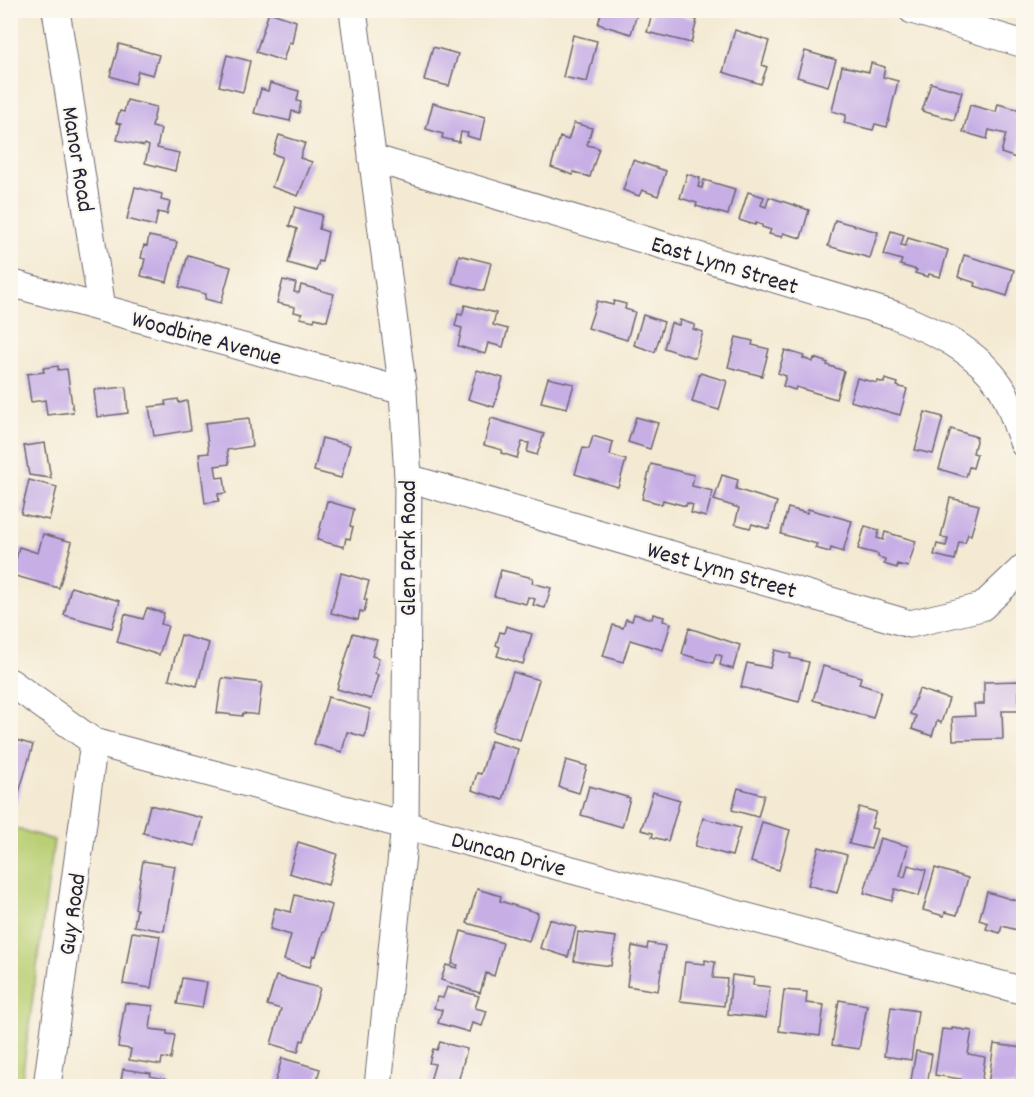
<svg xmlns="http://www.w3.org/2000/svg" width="1034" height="1097" font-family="Dekko,sans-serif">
<rect width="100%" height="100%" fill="#fbf7ec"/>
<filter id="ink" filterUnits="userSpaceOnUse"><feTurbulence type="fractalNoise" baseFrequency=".0167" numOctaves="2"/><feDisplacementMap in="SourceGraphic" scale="12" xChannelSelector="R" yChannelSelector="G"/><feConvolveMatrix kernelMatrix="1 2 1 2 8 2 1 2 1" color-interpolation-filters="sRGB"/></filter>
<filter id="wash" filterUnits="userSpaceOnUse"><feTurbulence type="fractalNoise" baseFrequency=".008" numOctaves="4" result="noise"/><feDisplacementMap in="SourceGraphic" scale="24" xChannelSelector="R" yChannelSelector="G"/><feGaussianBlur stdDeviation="1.35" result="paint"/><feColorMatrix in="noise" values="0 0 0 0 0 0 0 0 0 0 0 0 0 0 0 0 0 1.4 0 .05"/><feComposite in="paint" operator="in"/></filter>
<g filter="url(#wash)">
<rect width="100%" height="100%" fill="#f4ead3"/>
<!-- green -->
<path fill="#b9cf73" stroke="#6e7857" stroke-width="1.5" d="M11,827L54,840L21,1086H10Z"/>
<g id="blocks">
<!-- building -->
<path fill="#c7afe6" d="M415,10H444L442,19Z
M602,10H638L631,34L598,24Z
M653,10H660L697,20L691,43L647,32Z
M269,12L296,21L292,43L289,42L283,61L256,52Z
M735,30L769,41L762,65L767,67L761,84L723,72Z
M573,35L597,41L587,82L563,77Z
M119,44L159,55L153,75L138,71L135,84L110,76Z
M433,47L458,54L449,86L424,80Z
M805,51L836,60L828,86L797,77Z
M227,55L250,61L243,92L219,86Z
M871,63L885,67L883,77L898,81L887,127L875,124L873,130L844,123L846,115L832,111L842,66L869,72Z
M270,83L299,91L297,101L301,102L299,113L292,111L290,121L254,113L261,89L268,91Z
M931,83L962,92L954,120L922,111Z
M127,100L156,107L152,127L161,129L157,148L179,153L175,171L145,163L149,146L145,144L144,146L117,140L121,124L116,123L120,111L124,112Z
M433,103L485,117L480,140L467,136L468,133L461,132L459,142L442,138L443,134L426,129Z
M998,104L1024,111V129L1016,158L1001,153L1006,134L989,130L987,139L963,132L970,105L996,112Z
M574,123L592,128L587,145L599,148L590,177L574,172L573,175L551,167L560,137L568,140Z
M279,135L305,143L300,158L312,162L298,196L272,187L282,157L273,154Z
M633,160L666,171L658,196L642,190L639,196L623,190Z
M687,174L700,178L698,187L702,188L704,180L735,189L728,215L696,206L697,203L680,198Z
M135,187L162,194L161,200L170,202L167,214L158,212L155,226L127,219Z
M748,192L764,197L761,205L766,207L769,197L809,210L801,238L783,233L782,237L769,234L771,230L762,227V225L756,223L755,225L739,220Z
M295,207L322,215L319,229L328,232L322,262L319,261L316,271L288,263L297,229L289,226Z
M835,220L878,232L870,258L828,246Z
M891,231L904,235L901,245L905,246L908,238L948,250L940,277L929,274L928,277L915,273L917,270L900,265L902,260L884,255Z
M149,236L177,242L167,282L141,276L145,259L141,258L144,245L147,246Z
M188,255L231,267L221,303L205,299L206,294L179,287Z
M459,255L491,263L484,291L452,283Z
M964,255L1014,270L1007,296L975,286L976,283L958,277Z
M283,280L296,283L294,292L299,293L301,285L334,294L327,321L315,318L314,321L300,318L302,314L294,312L295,307L277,303Z
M597,301L613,305L614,301L626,304L625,309L635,312L627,340L588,328Z
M465,305L496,313L493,325L508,329L503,347L488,343L485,354L458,346L462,328L455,326L458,314L462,315Z
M643,315L664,322L655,352L634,345Z
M680,320L695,325L693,329L703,332L695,358L664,348L671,323L679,325Z
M736,337L753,341L752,345L769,349L762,376L728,367Z
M785,350L804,356L803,358L813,362L814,358L828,363L827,365L844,371L836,399L796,387L795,390L783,386L786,376L778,373Z
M58,366V370L67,369L73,412L47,415L45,400L31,402L27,374L44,372L43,368Z
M477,370L503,378L494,407L468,399Z
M700,373L727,381L719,410L692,402Z
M10,376L15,400L10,401Z
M548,378L574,384L567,408L541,402Z
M857,378L877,383L878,381L884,383L885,379L898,383L897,386L907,389L900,415L850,401Z
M126,387L128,413L97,417L94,390Z
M178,399L179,403L187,401L191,430L154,436L149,407L166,405L165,401Z
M925,412L943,417L933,454L915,450Z
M636,417L658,423L650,449L628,442Z
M249,418L252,446L227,450L229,464L215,466L217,478L224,477L226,493L218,494L219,501L205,503L199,454L209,453L205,423Z
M491,418L544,434L537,455L527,452L529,443L522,442L517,458L501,453L502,450L484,445Z
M951,429L977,437L973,453L977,454L973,468L969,467L966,477L939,469Z
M593,436L613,442L610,455L626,460L618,487L575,474L583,448L589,449Z
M322,438L350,445L341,478L314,471Z
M45,443L51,478L29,475L24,446Z
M651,464L694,475L692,486L713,491L706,517L691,513L693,505L687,503L686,506L663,500L662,504L642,499Z
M722,475L738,480L736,489L777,502L769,529L752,524L750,528L735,524L739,508L714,500Z
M29,480L57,487L49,520L21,514Z
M950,498L979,505L971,535L968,534L965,543L959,542L955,560L934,555L937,544L946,546L948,538L941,537Z
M327,501L354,509L350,526L353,527L350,539L346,538L344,547L317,540Z
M788,508L807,513L808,509L852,521L843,552L831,548L830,552L815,548L817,544L781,534Z
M865,526L879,530L877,538L883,540L885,532L916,541L908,567L897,564V568L884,564L885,559L878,557V554L858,549Z
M43,534L72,542L59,588L12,575L19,547L38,553Z
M501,570L533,578L532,583L551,588L545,608L533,605L535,599L528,597L526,604L494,596Z
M341,573L369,581L364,600H367L364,612L360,611L358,620L331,613Z
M71,587L120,601L112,628L64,615Z
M147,608L164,613L161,624L168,626L159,655L117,642L125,614L143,619Z
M634,614L652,619L653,614L664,617L663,621L671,623L663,650L630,640L623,662L603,656L613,625L623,628L626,619L632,621Z
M506,626L532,634L523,664L497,656L500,647L496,645L500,632L504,633Z
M689,628L740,645L733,669L720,665L722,656L716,654L713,663L682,654Z
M353,633L377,640L372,656L379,658L375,674L378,675L371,699L337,689Z
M181,635L209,643L197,686L169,679Z
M775,650L791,654L790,658L809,662L799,702L741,687L747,663L770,668Z
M823,666L861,677L859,684L881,691L873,718L813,700Z
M513,672L539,680L520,740L492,731Z
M222,678L262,683L258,715L243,713L242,716L217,713Z
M1019,681V711H1002L1003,739L953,740L952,717L975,716L974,704H984V682Z
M919,689L949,699L941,723L937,721L932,736L912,729L916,716L910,714Z
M328,697L370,709L365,737L347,732L342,752L314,744Z
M10,738L33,745L16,803L10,802Z
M491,741L518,749L503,800L472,790L477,773L481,774Z
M566,760L587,766L579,793L559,787Z
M589,786L630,798L622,827L581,815Z
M738,788L764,795L758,817L732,810Z
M653,792L680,800L668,841L652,837L653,833L641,830Z
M150,805L202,818L195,846L143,833Z
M859,807L876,812L871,828L877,829L871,849L849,844Z
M703,818L740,828L732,856L695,846Z
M762,822L790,830L779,870L751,862Z
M880,838L908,846L900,876L905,877L908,865L926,870L919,896L895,889L892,901L864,893Z
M298,842L337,854L328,885L289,873Z
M819,847L847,855L837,893L808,885Z
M143,861L175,866L164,931L134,926L137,909L135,908Z
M935,868L968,878L957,915L945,912L944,916L923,910Z
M477,889L501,896L500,901L538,913L529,941L467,923Z
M987,892L1024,903L1017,930L1002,926L1000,933L986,929L988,923L979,920Z
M295,895L332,905L325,932H323L316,956L313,955L310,967L284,960L291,935L270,929L275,908L291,912Z
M549,919L576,927L568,957L540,948Z
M461,931L503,943L494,976L486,973L480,993L441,980L446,965L457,968L458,965L452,964Z
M132,932L160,936L151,988L123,984Z
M578,932L616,937L611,966L574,961Z
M648,943L665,946L658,991L627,986L632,946L647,949Z
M705,960L715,962L713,978L727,979L724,1006L680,1001L685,962L705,964Z
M732,975L754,978L753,985L770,987L766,1018L728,1014Z
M276,976L320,988L304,1041L301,1040L298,1052L271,1044L281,1009L267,1005Z
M182,978L207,982L202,1008L177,1004Z
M447,987L479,996L475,1008L487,1011L482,1026L472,1023L469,1032L438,1023L442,1010L434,1008L437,997L443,998Z
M784,990L807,992L806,1003L824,1005L820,1036L779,1031Z
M839,1000L867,1005L859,1049L832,1045Z
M125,1003L153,1006L150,1029L167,1031V1034L175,1035L171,1059L162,1058L161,1065L129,1060L131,1049L118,1047Z
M891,1007L918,1011L911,1060L884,1056Z
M952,1028L972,1031L968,1054L985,1057L981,1086L960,1083L961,1079L935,1075L942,1029L952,1030Z
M440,1042L467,1049L457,1086L430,1081L435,1064L429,1063L433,1049L437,1050Z
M994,1044L1022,1048L1016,1086L988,1085Z
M916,1051L932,1054L927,1086H910Z
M282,1058L320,1069L315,1086H274Z
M123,1069L151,1073L150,1076L169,1080L168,1086H120Z"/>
</g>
</g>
<g filter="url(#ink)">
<use href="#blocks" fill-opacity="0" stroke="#6c6870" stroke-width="1.5"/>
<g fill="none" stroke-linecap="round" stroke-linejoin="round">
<!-- street casing -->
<g stroke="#6c6870" stroke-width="29">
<path id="street" d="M56,10L102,308
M353,10L403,391L408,478L405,825L378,1086
M912,10L1024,44
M372,158L895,315C935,332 976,349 1001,387C1011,403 1016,426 1024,444
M10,283L403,391
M408,478L910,624L982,607L1024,567
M10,682L94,742L1024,991
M47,1086L94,742"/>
</g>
<!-- street -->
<use href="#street" stroke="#fff" stroke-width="27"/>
</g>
</g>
<g text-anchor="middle" stroke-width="4.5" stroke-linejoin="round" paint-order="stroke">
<!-- street labels -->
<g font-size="24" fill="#22223b" stroke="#fbf7ec">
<text transform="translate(79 159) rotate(81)" y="8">Manor Road</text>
<text transform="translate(725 264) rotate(17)" y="8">East Lynn Street</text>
<text transform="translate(207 337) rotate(15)" y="8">Woodbine Avenue</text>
<text transform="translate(407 548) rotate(-90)" y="8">Glen Park Road</text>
<text transform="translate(722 569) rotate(16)" y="8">West Lynn Street</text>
<text transform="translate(509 853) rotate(15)" y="8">Duncan Drive</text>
<text transform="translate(71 914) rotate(-82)" y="8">Guy Road</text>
</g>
</g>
<!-- margin -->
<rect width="1034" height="1097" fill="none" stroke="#fbf7ec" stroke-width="36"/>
</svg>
